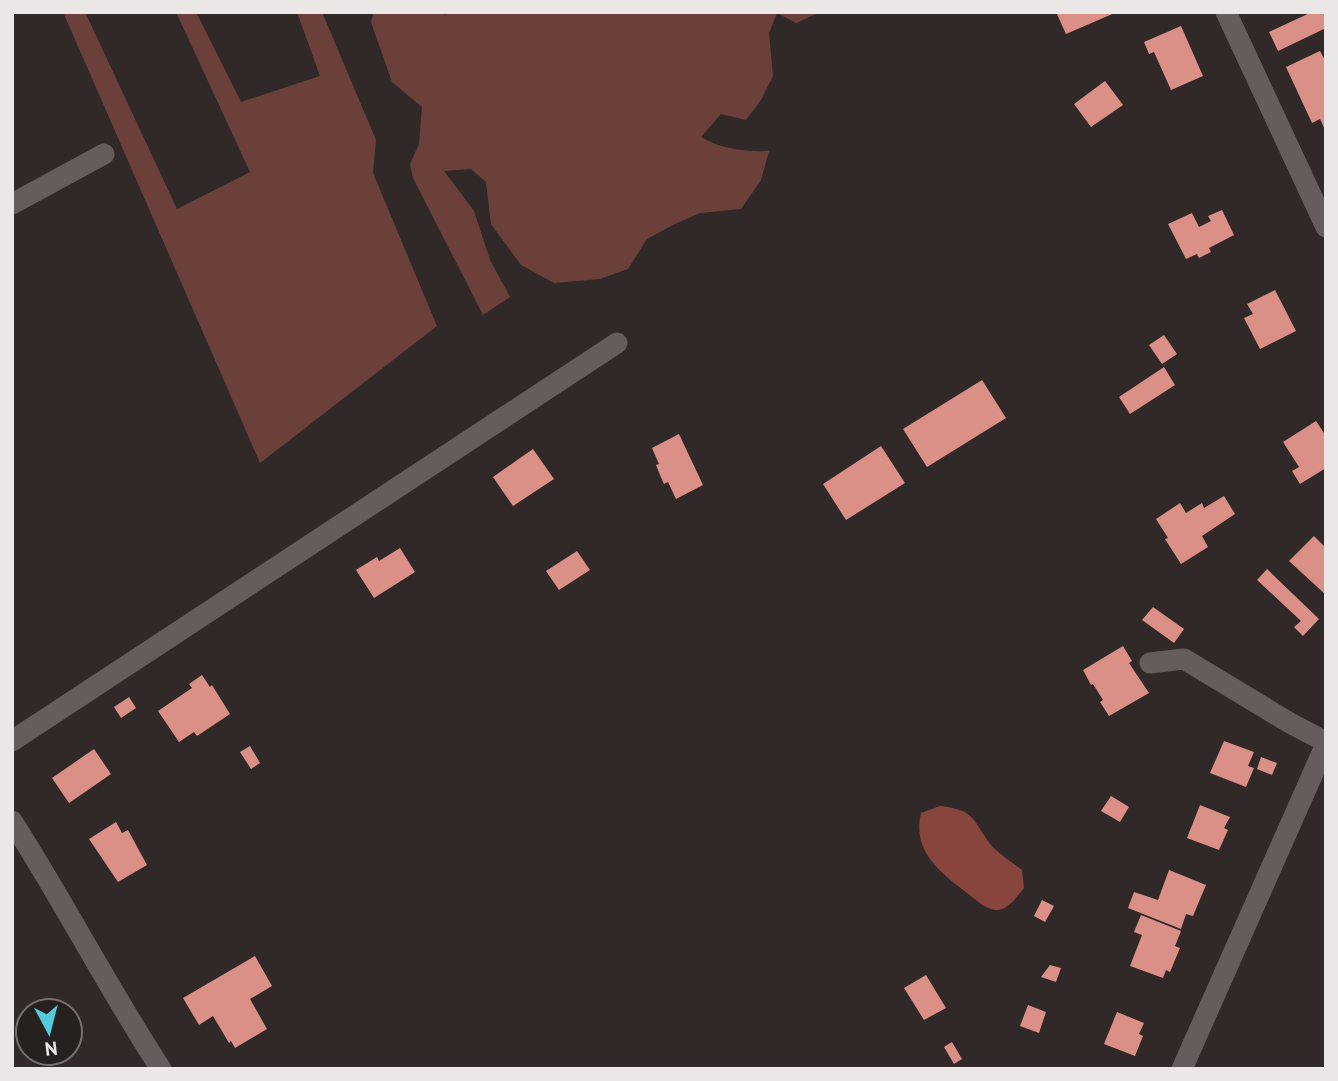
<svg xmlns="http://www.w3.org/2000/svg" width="1338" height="1081" font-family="'PT Sans',sans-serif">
<rect width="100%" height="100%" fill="#302928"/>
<!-- green -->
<path fill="#6b403b" d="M63,12H85L177,209L250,172L176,12H196L241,102L320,76L297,12H322L376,140L373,173L437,326L260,463Z
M374,12H439L446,15V12H820L796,23L777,13L769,33L773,76L761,100L746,120L721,114L701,137C721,149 745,152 769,151L761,180L741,209L700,213L675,224L647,239L628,269L600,279L554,283L521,265L491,224L486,182L471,169L444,171L474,211L490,260L510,297L483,315L413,178L410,164L419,144L422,107L392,82L371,22Z"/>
<!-- water -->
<path fill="#87453e" d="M940,806C976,810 972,820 991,845C999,854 1012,862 1022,870L1024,888C1016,897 1008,911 995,910C985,909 975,899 967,893C940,872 912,852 921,813Z"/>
<!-- building -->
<path fill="#db9087" d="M1056,12H1117L1066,34Z
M1312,12H1326V28L1278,51L1269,32Z
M1181,26L1203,76L1171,90L1154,52L1149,54L1144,42Z
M1320,51L1326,62V132L1320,119L1312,123L1286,67Z
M1105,81L1123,105L1091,127L1074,104Z
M1222,210L1234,235L1209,248L1211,252L1199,258L1197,254L1186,259L1168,224L1192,213L1199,227L1211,221L1208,216Z
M1275,290L1296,331L1260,349L1244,318L1253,314L1247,304Z
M1164,335L1177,354L1162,364L1149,345Z
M1164,367L1175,385L1130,414L1119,397Z
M982,380L1006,418L927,467L903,429Z
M1316,421L1326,436V468L1300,484L1292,471L1299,467L1283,442Z
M679,434L703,485L676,499L668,482L664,484L660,475L656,465L659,464L652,448Z
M881,446L905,483L846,520L823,484Z
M533,449L554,479L513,506L493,477Z
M1224,496L1235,514L1202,536L1208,547L1181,564L1165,539L1168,538L1156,519L1180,503L1186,513L1202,503L1204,508Z
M1314,536L1326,548V595L1289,561Z
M400,548L415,572L374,598L356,570L377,557L379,561Z
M577,551L590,570L559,590L546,571Z
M1267,569L1319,619L1303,636L1294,627L1301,621L1257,580Z
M1153,607L1184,629L1174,643L1142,620Z
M1123,646L1132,661L1129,663L1149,693L1109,716L1100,702L1103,700L1093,684L1091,685L1083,670Z
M202,675L210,687L212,685L230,714L197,736L194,732L179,742L158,711L192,688L189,684Z
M129,697L136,708L121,718L114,707Z
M1224,741L1254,752L1248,766L1254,768L1246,787L1210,773Z
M250,746L260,763L251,769L240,752Z
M94,749L111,774L69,803L52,778Z
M1261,757L1277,763L1272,775L1257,769Z
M1111,796L1129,807L1120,822L1101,811Z
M1200,805L1230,817L1224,828L1228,830L1219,850L1187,838Z
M116,822L122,833L128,830L147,865L118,882L89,839Z
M1169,870L1206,885L1193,916L1186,914L1181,929L1128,908L1134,892L1158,900Z
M1042,900L1054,906L1045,922L1034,916Z
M1141,915L1181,931L1175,946L1180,948L1170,972L1166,970L1163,978L1130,966L1142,935L1134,932Z
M255,956L272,986L250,999L267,1029L235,1048L231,1041L229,1043L213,1016L199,1025L183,998Z
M1050,965L1061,968L1056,982L1041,977Z
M926,975L946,1008L924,1020L904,988Z
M1028,1005L1046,1012L1039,1033L1020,1026Z
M1117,1012L1144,1023L1139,1034L1143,1036L1135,1056L1104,1044Z
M952,1042L962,1059L954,1064L944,1047Z"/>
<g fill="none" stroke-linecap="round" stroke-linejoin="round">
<!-- street -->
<path stroke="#645d5c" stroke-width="21" d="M1226,12L1326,227
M12,204L104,154
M1150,663L1184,659L1290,723L1326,742
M12,741L617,343
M12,821C64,902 108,988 161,1069
M1182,1069L1326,744"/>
</g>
<!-- border -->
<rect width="1338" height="1081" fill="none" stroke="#ece7e7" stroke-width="28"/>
<!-- north arrow -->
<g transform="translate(49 1032) rotate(173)"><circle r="33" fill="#26201f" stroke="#75706f" stroke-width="2"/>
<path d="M0-5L12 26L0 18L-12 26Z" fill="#53cbda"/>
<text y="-10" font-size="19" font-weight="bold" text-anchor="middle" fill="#ece7e7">N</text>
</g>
</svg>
